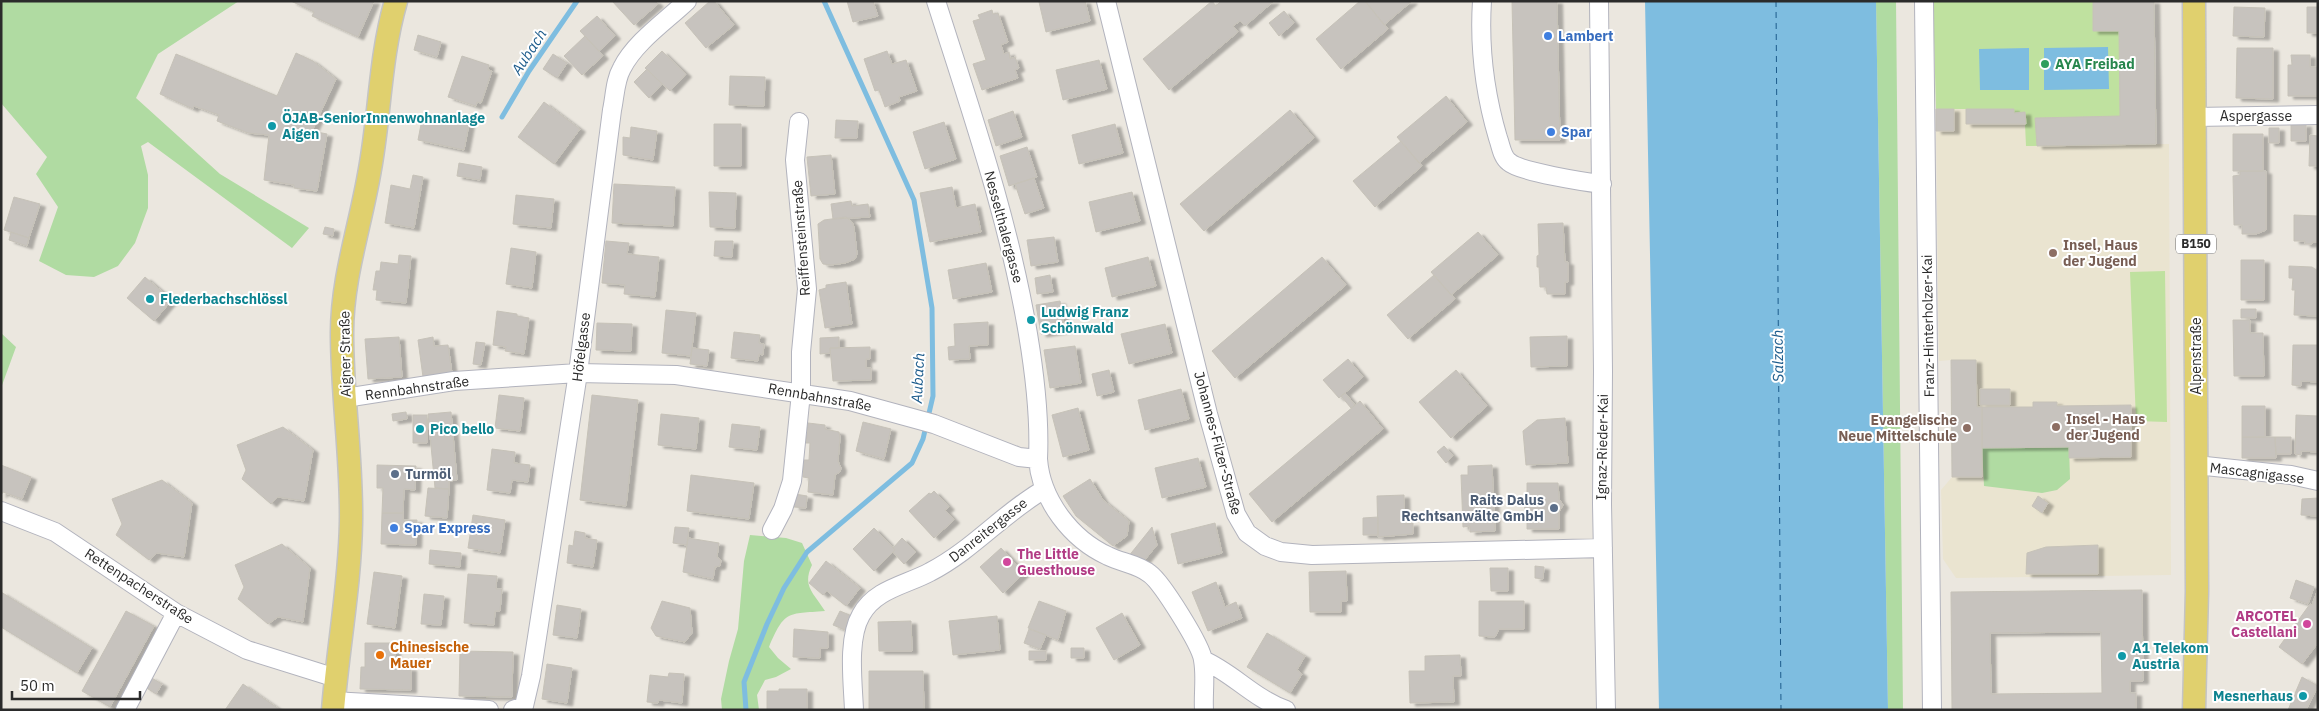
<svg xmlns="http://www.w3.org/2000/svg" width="2319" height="711" font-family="'IBM Plex Sans',sans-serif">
<defs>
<filter id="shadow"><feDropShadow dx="5.5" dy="3" stdDeviation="1" flood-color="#0004"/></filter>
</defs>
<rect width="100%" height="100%" fill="#ebe7df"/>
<!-- education -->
<path fill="#eae4d0" d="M1954,109H1966V124H2026V146L2169,144L2171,575L1956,578L1943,559L1941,490L1952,477L1951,360L1939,361L1936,131H1954Z"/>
<!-- green -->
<path fill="#b0dba2" d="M1,1H239L158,54L136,98L220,174L309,228L292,248L148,142L141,146L148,175V208L135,243L118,266L94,277L66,275L39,261L58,207L36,174L47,157L1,103Z
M1876,1H1896L1903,710H1888Z
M1,333L16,347L1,388Z
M2069,447L2070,479L2057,490L2042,493L1984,486L1982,448Z
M750,535L786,538L802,543L812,565C802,586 813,592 825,611C787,614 785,610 769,647L778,658L791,669L776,677L765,680L757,695L759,710H722L721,699L729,661L738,629L744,561Z"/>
<!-- pitch -->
<path fill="#bfe19f" d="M1933,1H2154L2156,144L2026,146L2025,124H1966V109H1936Z
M2165,271L2167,422L2136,421L2130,272Z"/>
<!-- water -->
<path fill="#7ebde0" d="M1645,1H1876L1888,710H1659Z
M2108,47L2109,89L2044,90V48Z
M2029,48V90H1980L1979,49Z"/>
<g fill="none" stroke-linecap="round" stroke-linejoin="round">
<!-- stream -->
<path stroke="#7ebde0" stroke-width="5" d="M502,117L529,71L577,1
M746,710L744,682L767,624L784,588L807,552L912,463L923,439L933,396L932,308L914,200L824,1"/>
<!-- ferry -->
<path stroke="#1d5c8c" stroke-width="1" stroke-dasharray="6 5" stroke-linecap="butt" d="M1776,1L1781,710"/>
</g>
<!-- building -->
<path fill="#c7c3be" stroke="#c6c2b8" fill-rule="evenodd" filter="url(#shadow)" d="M291,1H374L358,37L312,16L314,12Z
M612,1H655L658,4L634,25Z
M710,1H714L734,25L706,48L685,23Z
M847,1H873L878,16L853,22Z
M1043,1H1085L1090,21L1046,32L1039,2Z
M1212,1L1216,6L1221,1H1274L1245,26L1240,21L1233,26L1238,32L1169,90L1143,59Z
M1360,1H1365L1388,29L1341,69L1316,39Z
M1365,1H1412L1384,25Z
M1512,1H1557L1560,140H1515Z
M2093,1H2154L2156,144L2037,146L2035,118L2120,116L2119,31H2093Z
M2234,7L2265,8L2264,37L2233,36Z
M2307,7H2318V33H2307Z
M992,10L993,14L998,13L1008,42L1001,45L1004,54L1009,52L1010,59L1015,57L1019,68L1015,70L1018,78L982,90L973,64L986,60L973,21L980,19L978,15Z
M1284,11L1294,23L1279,36L1269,23Z
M597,16L615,36L599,51L580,31Z
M418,35L441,42L437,57L414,50Z
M585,36L603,56L582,75L564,56Z
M2237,48H2273V99L2236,98Z
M662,51L686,74L670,91L645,68Z
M887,51L892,64L906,60L917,91L899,97L900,101L885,107L879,90L875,91L864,59Z
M296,53L313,61L336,79L312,131L327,134L317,191L294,188V185L264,180L269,135L248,133L217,121L219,115L194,106L193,109L160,94L176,54L277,96Z
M553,54L567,63L557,78L543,69Z
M2291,55H2310V67H2318V96H2288V65H2292Z
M462,56L489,65L488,70L492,71L481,103L477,102L476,106L448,97Z
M1099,60L1107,89L1063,100L1056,70Z
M647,69L662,84L649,98L634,82Z
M730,76L765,77L764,106L729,105Z
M1446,96L1467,122L1419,163L1397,137Z
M544,102L580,129L554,164L518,137Z
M1936,109H1954V131H1936Z
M1966,109H2014V113L2025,112L2026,124H1966Z
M1290,110L1314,138L1204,231L1180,204Z
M1013,111L1022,137L996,146L988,120Z
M423,114L469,124L464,150L418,140Z
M836,120L858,121L857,138H835Z
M944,122L956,159L925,169L913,132Z
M714,124H741V166H714Z
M1115,124L1123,153L1079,164L1072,135Z
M2306,124V141H2291V125Z
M631,127L657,131L653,160L623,155V137L630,138Z
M2269,128H2279V143H2269Z
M2233,134H2263V171H2233Z
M2310,135L2318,136V166H2309Z
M1401,141L1422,166L1375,207L1353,181Z
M1027,147L1037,177L1009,186L1000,156Z
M831,155L835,194L811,196L807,157Z
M459,163L482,167L480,180L457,176Z
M2240,171H2266V230L2256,234H2242V225H2234L2233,176L2240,175Z
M413,175L423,177L414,228L385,223L391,185L410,189Z
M1034,178L1044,208L1025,214L1015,184Z
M614,184L675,187L673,226L612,223Z
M952,187L956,208L975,204L981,232L930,242L920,193Z
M709,192L736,193L735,228L710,227Z
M1132,192L1140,221L1096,232L1089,202Z
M516,195L554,199L551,228L513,224Z
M14,197L40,204L29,238L4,230Z
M851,201L852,206L868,204L870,217L833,219L831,204Z
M2294,215L2318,216V242H2312V244H2305V241H2294Z
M846,217L852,222L854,227L857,254L855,259L845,263L831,265L823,264L820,259L818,224L824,220Z
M1563,223L1565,262H1568V282H1565V294H1547L1546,287H1540L1539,267H1537V256L1539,255L1538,224Z
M325,227L334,229L333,236L323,234Z
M11,232L29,238L27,246L9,240Z
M1478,232L1498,255L1451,295L1431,272Z
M1054,237L1058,262L1031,266L1027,240Z
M606,241L629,243L627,254L659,257L655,297L624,294L625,285L602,283Z
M715,241H733L732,257L714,256Z
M511,248L536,252L532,288L506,284Z
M399,255L411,256L406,303L376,300L377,290H373L376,271H380L381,262L398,264Z
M1148,257L1156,286L1112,297L1105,268Z
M1322,257L1346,285L1235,378L1212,351Z
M2241,260H2264V300H2241Z
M986,263L992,292L953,299L948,270Z
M2289,266L2312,267L2318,271V316L2294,315L2295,290H2292L2293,278H2289Z
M1050,275L1053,292L1037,294L1035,278Z
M1434,275L1455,299L1408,339L1387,315Z
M145,277L172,300L154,321L127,298Z
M846,282L852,324L825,328L819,290L826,288V285Z
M1060,301L1065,330L1041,334L1036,305Z
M2241,309H2256V318H2241Z
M666,310L696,313L691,356L662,353Z
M497,311L517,314V316L529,318L524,354L505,351L506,347L493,345Z
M2233,320H2250V333H2263L2264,376H2234Z
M988,322V345L969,346L970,359L949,360L948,347L955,346L954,324Z
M597,323L632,324L631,351L596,350Z
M1165,324L1172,353L1129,364L1121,334Z
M734,332L760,335L759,343L764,344L763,355L759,354L758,361L731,358Z
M1567,336V366L1531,367L1530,337Z
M399,337L402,377L368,379L365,339Z
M433,337L434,346L448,345L452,373L423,377L418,340Z
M839,337V348H830V353L820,354V338Z
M476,342L485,343L481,365L473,364Z
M2293,345H2318V382L2301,381V386L2292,385Z
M1075,346L1081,383L1050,388L1044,350Z
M870,347V359H866V368H871V380L833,381L830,348Z
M692,348L709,350L707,366L690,364Z
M1348,359L1363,377L1339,398L1323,380Z
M1951,360H1976L1977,407H1982V477H1952Z
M1109,370L1114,392L1097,396L1092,374Z
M1456,370L1487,406L1451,438L1419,402Z
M1181,389L1189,419L1145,430L1138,400Z
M1980,389H2010V405H1980Z
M1345,393L1355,405L1351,408L1341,396Z
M499,395L524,398L520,431L495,428Z
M592,395L638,400L626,506L580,500Z
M1360,401L1383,429L1272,522L1249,494Z
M2033,402H2057V406L2131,405V457L2069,458V447L1982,448V407H2033Z
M2242,406H2265V437H2242Z
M1078,408L1089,450L1063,457L1052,415Z
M406,412L407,419L393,421L392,414Z
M451,412L457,480L449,481V489L435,488L428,414Z
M661,414L699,418L696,449L658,445Z
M413,415H427V443H413Z
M2296,415L2318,416V452L2301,451V455L2295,454Z
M1565,418L1568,463L1526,465L1523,431L1537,420Z
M863,422L891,429L884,459L856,451Z
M808,423L825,425V429L839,432L840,438L838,461L841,468L840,472L835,475L833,495L808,492L809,478L803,477L804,460H809L810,443H806Z
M732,424L760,427L757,450L729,447Z
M283,427L313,450L304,501L278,497L271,504L242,479L246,470L237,445Z
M2242,437H2275L2276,458H2242Z
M2275,437H2291V454H2276Z
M1444,446L1453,456L1446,463L1437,452Z
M492,449L515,452L514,463L530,465L528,482L512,480L510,493L487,490Z
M1198,458L1206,487L1162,498L1155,468Z
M1,465L31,477L22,499L3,492L1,495Z
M377,465L416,466L415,490L404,489L403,513H382L383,488H377Z
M1492,465L1495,531L1470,532V526L1463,527L1461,475H1468V466Z
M691,475L754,483L749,519L687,511Z
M1090,479L1103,500L1129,521L1127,536L1113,546L1076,516L1063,496Z
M162,480L192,503L184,557L157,553L149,560L116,535L122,524L112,499Z
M1527,483H1558L1559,499L1563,505L1559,512V529H1527V510H1525L1524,503H1527Z
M428,488L449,489L447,518L425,516Z
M934,491L949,507L945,510L954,520L934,538L909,511L929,493L931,494Z
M795,494L807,496L806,508L794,507Z
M1404,495L1405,524L1413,523V534L1378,537L1377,496Z
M2038,496L2048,503L2042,513L2032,506Z
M2318,498V516L2301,515L2302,499Z
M382,513H403V520H417L416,545L381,544Z
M473,515L505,520L500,553L468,548Z
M1378,517V535H1363V518Z
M1215,523L1222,553L1178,564L1171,534Z
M675,527L689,528L687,545L673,543Z
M1152,527L1157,545L1143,562L1128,557Z
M874,528L895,550L874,571L853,549Z
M575,531L585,533V538L597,540L593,567L567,563L569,545L573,546Z
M688,538L719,543L717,557L721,560L720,566L715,567L713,579L683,572Z
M902,538L916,552L904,564L893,552L895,550L893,548Z
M282,544L310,568L303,622L278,617L268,624L238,599L244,587L235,565Z
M2098,545V574H2026L2027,553L2046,547Z
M1001,548L1024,573L1003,593L980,567Z
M430,550L461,553L460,567L429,564Z
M826,561L860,588L846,606L827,591L823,595L809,583Z
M1535,566L1544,567L1543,579L1535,578Z
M1490,568H1508V591H1491Z
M1346,571L1347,601H1341V612H1310L1309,572Z
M374,572L402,576L395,628L367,624Z
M468,574L497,576L496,589H502L500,611H495L494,625L464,623Z
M2296,580L2314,587L2308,604L2290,598Z
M1216,582L1225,607L1236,602L1242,618L1208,631L1192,592Z
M2318,589V643L2302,664L2279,647L2310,604L2312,605Z
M2142,590L2143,681H2130V693H2136V710H1952L1951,592ZM2101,632L2102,693L1991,694L1990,633Z
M1,592L92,648L77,673L1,627Z
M424,594L444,596L441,625L421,624Z
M662,601L690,608L692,633L685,642L656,636L651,628Z
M1039,601L1066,611L1058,640L1028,628Z
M1479,601H1524V629H1499L1495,637L1479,636Z
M557,605L581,609L577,638L553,635Z
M126,611L154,626L110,707L82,691Z
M840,611L852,616L845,630L833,625Z
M1122,613L1140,645L1114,660L1096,628Z
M997,616L1000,650L953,655L949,621Z
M911,621L912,651H879L878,622Z
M794,629L828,632V648H820V658L793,657Z
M1029,629L1046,635L1040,649L1024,643Z
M1267,633L1305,656L1297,670L1302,674L1290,693L1247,667Z
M365,643H395V668H411V690L360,689L361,667H365Z
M1071,648H1084V658H1071Z
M460,651L513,652L512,697L459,696Z
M1029,651H1046V660H1029Z
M1460,655L1461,676H1453L1454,702L1410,703L1409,671H1425V656Z
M547,664L572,668L567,703L542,699Z
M869,671H923L924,710H869Z
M669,673L684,674L682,703L659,700L658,703L647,702L650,675L668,677Z
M150,677L162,684L156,694L145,687Z
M2302,677L2318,686L2306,710H2288Z
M243,684L279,709V710H225Z
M779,689H807V710H767V691H779Z"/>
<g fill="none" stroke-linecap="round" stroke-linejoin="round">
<!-- minor casing -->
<g stroke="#b2b3bd" stroke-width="20">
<path id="minor" d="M936,1C971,111 1009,220 1028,334C1035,376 1040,417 1038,459
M1106,1L1208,414L1236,514L1247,533L1265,546L1281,552L1312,555L1603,548
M1482,1C1479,47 1485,94 1498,138C1501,146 1502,157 1509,162C1520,172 1585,182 1602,184
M1599,1L1603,371L1602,504L1606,710
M1924,1L1932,710
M2194,117L2318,115
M345,398L454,381L578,373L676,375L850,401L934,424L1019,457L1038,459C1041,500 1071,539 1108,556C1122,563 1138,564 1150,574C1162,583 1201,645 1203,660C1206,676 1203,694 1204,710
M2196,465L2291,475L2318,481
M1,511L55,532L176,613L247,650L336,678
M772,530L783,509L792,481L801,393V352L807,289L795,160L799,122
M1203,660C1233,673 1253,698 1286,710
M333,701L489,710
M125,710L176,613
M513,710L524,706L531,676L578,373L612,110C615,96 615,80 622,68C635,42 666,21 687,1
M854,710C853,683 847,639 861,615C875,589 906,585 930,572C973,550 1004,512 1045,489"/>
</g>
<!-- major casing -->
<g stroke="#c4c4c4" stroke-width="25">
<path id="major" d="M2194,1L2197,591L2194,710
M333,710C338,647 350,585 351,522C352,459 342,396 342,333C342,277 361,224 370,169C380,114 380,56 396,1"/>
</g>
<!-- minor -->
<use href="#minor" stroke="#fff" stroke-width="18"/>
<!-- major -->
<use href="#major" stroke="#e0d06e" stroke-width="22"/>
</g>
<!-- markers -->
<g fill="#3f7fe0" stroke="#fff" stroke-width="2">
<circle cx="1548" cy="36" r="5"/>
<circle cx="1551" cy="132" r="5"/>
<circle cx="394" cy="528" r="5"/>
</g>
<circle fill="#2e9e5b" stroke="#fff" stroke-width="2" cx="2045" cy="64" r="5"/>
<g fill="#0f9aa8" stroke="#fff" stroke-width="2">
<circle cx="272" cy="126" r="5"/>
<circle cx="150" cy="299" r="5"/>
<circle cx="1031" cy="320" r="5"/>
<circle cx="420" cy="429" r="5"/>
<circle cx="2122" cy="656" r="5"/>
<circle cx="2303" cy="696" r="5"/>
</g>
<g fill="#8d6e63" stroke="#fff" stroke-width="2">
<circle cx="2053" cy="253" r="5"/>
<circle cx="2056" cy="427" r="5"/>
<circle cx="1967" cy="428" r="5"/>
</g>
<g fill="#5c6f8a" stroke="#fff" stroke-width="2">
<circle cx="395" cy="474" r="5"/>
<circle cx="1554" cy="508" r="5"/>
</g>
<g fill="#d1479c" stroke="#fff" stroke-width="2">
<circle cx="1007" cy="562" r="5"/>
<circle cx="2307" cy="624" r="5"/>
</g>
<circle fill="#e8710a" stroke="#fff" stroke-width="2" cx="380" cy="655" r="5"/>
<g text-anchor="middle" stroke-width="4" stroke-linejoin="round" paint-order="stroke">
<!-- shield labels -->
<rect fill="#fff" stroke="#6b6b6b" stroke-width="1" x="2176" y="234.5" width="40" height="19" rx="4"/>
<g font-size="12" font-weight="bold" fill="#2b2b2b">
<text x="2196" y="248">B150</text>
</g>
<!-- shop labels -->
<g font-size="14" font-weight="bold" fill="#366cbe" stroke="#fff" text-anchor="start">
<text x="1558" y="41">Lambert</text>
<text x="1561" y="137">Spar</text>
<text x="404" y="533">Spar Express</text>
</g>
<!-- leisure labels -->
<g font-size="14" font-weight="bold" fill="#27864d" stroke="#fff" text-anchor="start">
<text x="2055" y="69">AYA Freibad</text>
</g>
<!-- street labels -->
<g font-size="14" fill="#2b2b2b" stroke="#fff">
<text x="2256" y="121">Aspergasse</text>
<text transform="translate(1004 227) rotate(75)" y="5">Nesselthalergasse</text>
<text transform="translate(801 238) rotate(-94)" y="5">Reiffensteinstraße</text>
<text transform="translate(1928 326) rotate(-91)" y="5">Franz-Hinterholzer-Kai</text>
<text transform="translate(581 347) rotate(-83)" y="5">Höfelgasse</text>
<text transform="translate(345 354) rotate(-91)" y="5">Aigner Straße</text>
<text transform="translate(2196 356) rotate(-90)" y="5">Alpenstraße</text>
<text transform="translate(417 388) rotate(-8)" y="5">Rennbahnstraße</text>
<text transform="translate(820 397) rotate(10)" y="5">Rennbahnstraße</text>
<text transform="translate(1218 443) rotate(75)" y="5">Johannes-Filzer-Straße</text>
<text transform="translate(1602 447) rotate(-89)" y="5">Ignaz-Rieder-Kai</text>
<text transform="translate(2257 473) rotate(7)" y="5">Mascagnigasse</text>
<text transform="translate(988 530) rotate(-38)" y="5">Danreitergasse</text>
<text transform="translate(139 586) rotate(33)" y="5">Rettenpacherstraße</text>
</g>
<!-- culture labels -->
<g font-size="14" font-weight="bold" fill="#0d838f" stroke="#fff" text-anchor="start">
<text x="282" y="123">ÖJAB-SeniorInnenwohnanlage<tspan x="282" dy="16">Aigen</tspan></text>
<text x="160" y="304">Flederbachschlössl</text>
<text x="1041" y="317">Ludwig Franz<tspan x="1041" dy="16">Schönwald</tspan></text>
<text x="430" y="434">Pico bello</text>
<text x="2132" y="653">A1 Telekom<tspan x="2132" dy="16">Austria</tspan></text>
<text x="2293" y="701" text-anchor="end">Mesnerhaus</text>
</g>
<!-- education labels -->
<g font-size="14" font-weight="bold" fill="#785e54" stroke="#fff" text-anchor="start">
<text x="2063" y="250">Insel, Haus<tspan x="2063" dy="16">der Jugend</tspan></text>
<text x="2066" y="424">Insel - Haus<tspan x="2066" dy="16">der Jugend</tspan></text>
<text x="1957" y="425" text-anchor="end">Evangelische<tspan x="1957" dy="16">Neue Mittelschule</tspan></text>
</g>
<!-- service labels -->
<g font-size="14" font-weight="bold" fill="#4e5e75" stroke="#fff" text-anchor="start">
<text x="405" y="479">Turmöl</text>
<text x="1544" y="505" text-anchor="end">Raits Dalus<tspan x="1544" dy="16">Rechtsanwälte GmbH</tspan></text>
</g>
<!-- hotel labels -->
<g font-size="14" font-weight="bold" fill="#b23c85" stroke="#fff" text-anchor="start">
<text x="1017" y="559">The Little<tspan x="1017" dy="16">Guesthouse</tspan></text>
<text x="2297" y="621" text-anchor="end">ARCOTEL<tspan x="2297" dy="16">Castellani</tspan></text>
</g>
<!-- food labels -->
<g font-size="14" font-weight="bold" fill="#c56008" stroke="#fff" text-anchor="start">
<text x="390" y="652">Chinesische<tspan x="390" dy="16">Mauer</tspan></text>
</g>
<!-- water labels -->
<g font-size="15" font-style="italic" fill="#1d5c8c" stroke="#fff">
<text transform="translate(529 52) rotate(-57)" y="5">Aubach</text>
<text transform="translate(1778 356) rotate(-91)" y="5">Salzach</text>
<text transform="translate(918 378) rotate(-87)" y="5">Aubach</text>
</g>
</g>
<!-- border -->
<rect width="2319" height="711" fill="none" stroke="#2b2b2b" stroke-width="5"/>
<!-- scale -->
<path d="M12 691v8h128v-8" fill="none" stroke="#2b2b2b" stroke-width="2.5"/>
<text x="20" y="691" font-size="15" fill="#2b2b2b" stroke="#ffffff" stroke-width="4" paint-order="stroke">50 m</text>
</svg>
